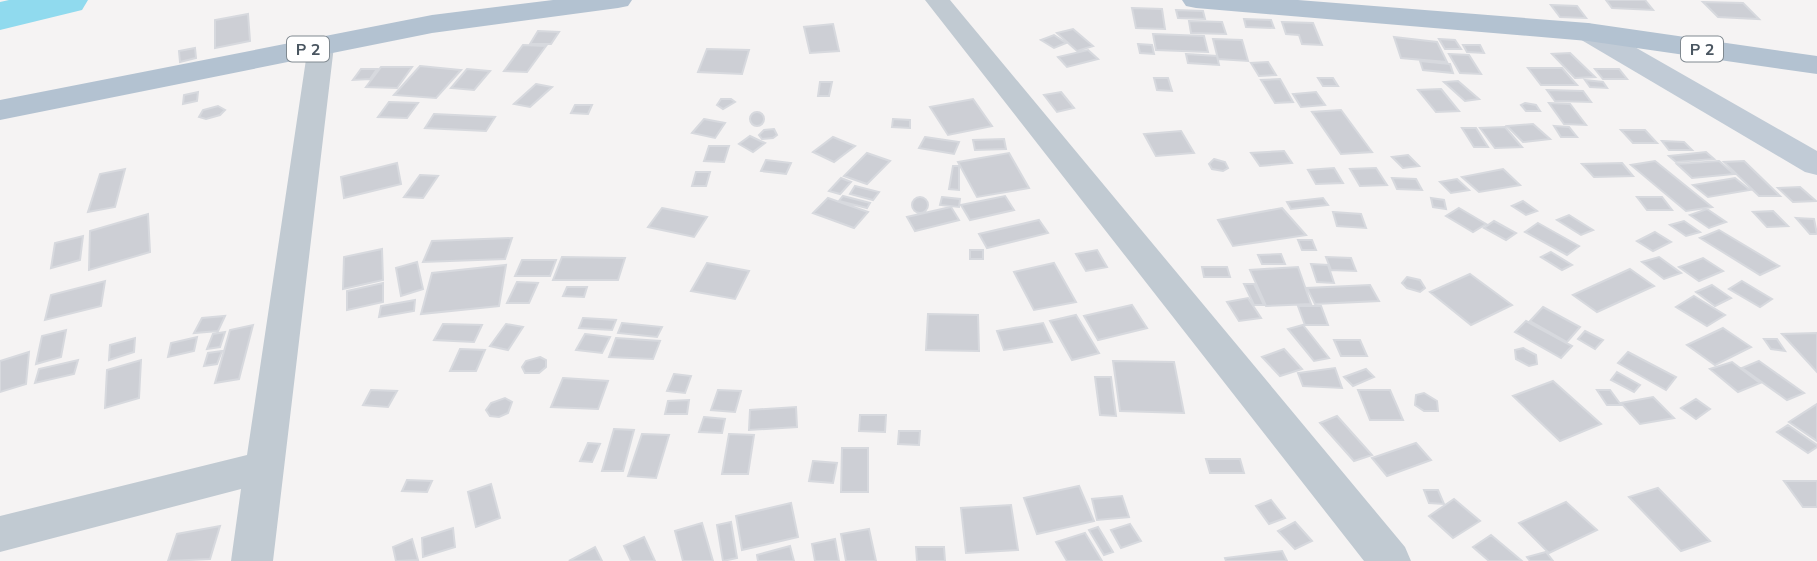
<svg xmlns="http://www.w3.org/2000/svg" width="1817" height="561" font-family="Mulish,sans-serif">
<rect width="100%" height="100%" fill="#f5f3f3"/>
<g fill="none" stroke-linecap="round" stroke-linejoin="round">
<!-- river -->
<path fill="#90daee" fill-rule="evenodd" d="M9,0H88L82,10L0,30V2Z"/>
</g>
<!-- building -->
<path fill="#cdcfd5" stroke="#d7d9de" stroke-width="2" d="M1606,0H1645L1653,10L1612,8Z
M1703,2L1743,3L1759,19L1718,17Z
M1551,5L1577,6L1586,18L1560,17Z
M1132,8L1162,9L1165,29L1136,28Z
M1176,10L1203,11L1205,19L1178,18Z
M248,14L250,41L215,48V20Z
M1244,19L1271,20L1274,28L1246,27Z
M1189,21L1222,22L1226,34L1191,33Z
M1282,22L1313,23L1322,45L1302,44L1299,35L1286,34Z
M833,24L839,51L810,53L804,27Z
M1073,29L1093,46L1077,51L1057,33Z
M538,31L559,32L551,44H530Z
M1153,34L1204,36L1208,52L1156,50Z
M1054,35L1066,43L1054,48L1041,40Z
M1394,37L1437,42L1447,62L1401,58Z
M1213,39L1242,40L1248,61L1218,59Z
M1439,39L1455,40L1461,49H1445Z
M1138,44L1152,45L1154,54L1140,53Z
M523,45L546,46L527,72L504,71Z
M1463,45H1480L1484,53L1467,52Z
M195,48L196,58L180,62L179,51Z
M707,49L749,50L742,74L698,72Z
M1088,50L1098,59L1067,67L1058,57Z
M1570,53L1595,77L1575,78L1552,54Z
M1186,54L1217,56L1219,65L1188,63Z
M1449,54L1469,55L1481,74L1460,73Z
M1420,61L1450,64L1453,73L1423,70Z
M1268,62L1276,75L1259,76L1251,63Z
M420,66L461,70L436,98L394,95Z
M381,67H412L397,88L366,87Z
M1528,68H1562L1577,85H1541Z
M361,69H377L370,79L353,80Z
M467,69L490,71L474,90L451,88Z
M1595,69H1619L1627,79H1603Z
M1154,78H1168L1172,91L1157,90Z
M1318,78H1333L1338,86H1323Z
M1280,79L1293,102L1275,103L1261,80Z
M1585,80L1603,82L1607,88L1590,87Z
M1458,81L1479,99L1465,101L1444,82Z
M820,82H832L829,96H818Z
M536,84L552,87L530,107L514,104Z
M1441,89L1459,111L1436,112L1418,90Z
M1547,90L1583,91L1591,102L1555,101Z
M198,92L197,101L183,104L184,95Z
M1061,92L1074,108L1057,112L1044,95Z
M1316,92L1325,105L1301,107L1293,94Z
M721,99H731L735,102L723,109L717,105Z
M973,99L992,126L948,135L930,107Z
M389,102L418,103L407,118L378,117Z
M1525,103L1536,105L1540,111H1526L1521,105Z
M1549,103L1570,104L1586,125L1564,124Z
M575,105H592L588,114L571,113Z
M218,106L225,110L220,115L206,119L199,117L203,110Z
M1341,110L1372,152L1341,154L1312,112Z
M750 119a7 7 0 1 1 14 0a7 7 0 1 1-14 0Z
M434,114L495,117L486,131L425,128Z
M704,119L725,123L715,138L692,133Z
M893,119L910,120V128L892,127Z
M1533,124L1550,139L1523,142L1507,126Z
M1554,126L1569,127L1577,137H1561Z
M1505,127L1522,147L1495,148L1480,128Z
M1462,128H1476L1488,147H1474Z
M774,129L777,135L773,138L762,139L759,135L764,130Z
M1621,130H1645L1657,143H1633Z
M1181,131L1194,153L1156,156L1144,134Z
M750,136L765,143L753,152L739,144Z
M833,137L855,146L834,162L813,152Z
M925,137L959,142L954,154L919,148Z
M1004,139L1006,149L975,150L973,140Z
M1662,141L1684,142L1692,150H1669Z
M709,146H729L724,162L704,161Z
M1284,151L1292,163L1260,166L1251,153Z
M1706,152L1714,159L1676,162L1669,156Z
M867,153L890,161L867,184L844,176Z
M1009,153L1029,188L977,197L958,162Z
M1408,155L1419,166L1403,168L1392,157Z
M1214,159L1225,162L1228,168L1223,171L1212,169L1209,164Z
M766,160L791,163L786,174L761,171Z
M1655,161L1712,207L1686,211L1631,165Z
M1719,161L1734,174L1692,178L1677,164Z
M1744,161L1780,196H1759L1724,162Z
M397,163L401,184L344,198L341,177Z
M1622,163L1633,176L1594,177L1582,164Z
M953,166H959V190L949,189Z
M1334,168L1343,183L1316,184L1308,170Z
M1376,168L1387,185L1360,186L1350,169Z
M125,169L115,207L88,212L100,174Z
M1503,169L1520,185L1479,192L1462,177Z
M696,172H710L706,186H692Z
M420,175L438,176L423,198L404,197Z
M841,178L851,182L840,194L829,191Z
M1392,178L1416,179L1422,190L1397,189Z
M1735,178L1750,190L1708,197L1693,185Z
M1457,179L1469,190L1451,193L1440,182Z
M855,186L879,192L873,200L850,194Z
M1800,187L1816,201L1793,202L1778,188Z
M843,196L870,203L867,208L839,201Z
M1005,196L1014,210L970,220L961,205Z
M942,197L960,199L959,207L940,205Z
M1637,197H1662L1672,210H1647Z
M912 205a8 8 0 1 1 16 0a8 8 0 1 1-16 0Z
M828,198L868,212L854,228L813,213Z
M1323,198L1328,205L1291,209L1287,202Z
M1431,198L1444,200L1446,209L1433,207Z
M1523,201L1537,211L1526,215L1512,206Z
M951,207L959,220L915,231L907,217Z
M662,208L707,217L694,237L648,227Z
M1282,208L1306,235L1233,246L1218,220Z
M1459,208L1486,224L1473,232L1446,216Z
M1707,209L1726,222L1709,228L1690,215Z
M1773,211L1788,226L1767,227L1753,212Z
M1333,212L1361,214L1366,228L1337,226Z
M148,214L150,252L89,270L90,231Z
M1569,215L1593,230L1581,235L1557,220Z
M1796,218L1814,219L1817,234H1810Z
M1039,220L1048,233L987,248L979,234Z
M1494,221L1516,233L1506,240L1484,228Z
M1684,221L1700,232L1686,236L1670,225Z
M1538,223L1579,246L1567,255L1525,232Z
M1719,230L1779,266L1760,275L1700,238Z
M1655,232L1671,242L1653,251L1637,241Z
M83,236L80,260L51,268L55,243Z
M512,238L505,259L423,262L432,241Z
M1298,240H1312L1316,250H1302Z
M382,249L383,280L343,289L344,257Z
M970,250H983V259H970Z
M1097,250L1107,267L1086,271L1076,254Z
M1551,252L1572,265L1562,270L1541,257Z
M1281,254L1285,264H1262L1258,255Z
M562,257L625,258L618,280H553Z
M1326,257L1351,258L1356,271L1331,270Z
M1659,257L1681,273L1664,279L1642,262Z
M1703,258L1723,271L1699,281L1679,267Z
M522,260H556L550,276H515Z
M417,262L423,289L401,296L396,268Z
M707,263L749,271L735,299L691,291Z
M1054,263L1076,302L1034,310L1014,272Z
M1311,264L1328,265L1334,283L1317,282Z
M506,265L499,306L421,314L432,273Z
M1202,267H1227L1230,277H1204Z
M1298,267L1311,304L1266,306L1250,270Z
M1630,269L1654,286L1597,312L1573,295Z
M1470,274L1512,305L1471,325L1430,292Z
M1407,277L1420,280L1425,288L1420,292L1407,288L1402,283Z
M105,281L101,306L45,320L51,295Z
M1742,281L1772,299L1760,307L1729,289Z
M517,282L538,283L529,303H507Z
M383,283V302L347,310V291Z
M1244,284H1254L1264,305H1254Z
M1370,285L1379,301L1315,304L1307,288Z
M1712,285L1731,298L1715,306L1696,292Z
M567,287H587L584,297L563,296Z
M1694,296L1725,315L1707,326L1676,307Z
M1248,298L1261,318L1239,321L1227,302Z
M415,300L414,311L379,317L381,306Z
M1132,305L1147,328L1098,340L1084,316Z
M1298,306H1321L1328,325H1305Z
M1543,307L1580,327L1567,342L1530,321Z
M928,314L978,315L979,351L926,350Z
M1076,315L1099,353L1072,360L1050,321Z
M225,316L218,331L194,333L202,318Z
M583,318L616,320L612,330L579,328Z
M1526,321L1572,346L1561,358L1515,332Z
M622,323L662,327L657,337L618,333Z
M1043,323L1052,342L1004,350L997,331Z
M443,324L482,325L474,342L434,340Z
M506,324L523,327L508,350L490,346Z
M253,325L239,379L215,383L230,330Z
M1303,325L1329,358L1314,361L1288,329Z
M1723,328L1751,347L1715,365L1687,345Z
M66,330L61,357L36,364L42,336Z
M1585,331L1603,340L1595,349L1578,339Z
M225,332L220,347L207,349L213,334Z
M1817,333V372L1782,334Z
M585,334L610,337L602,353L576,350Z
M197,337L194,351L168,357L171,343Z
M135,338L134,352L109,360L110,345Z
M616,338L660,341L653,359L609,357Z
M1764,339H1777L1785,351L1771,349Z
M1334,340H1360L1367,356H1341Z
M1523,348L1536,355L1537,364L1529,366L1516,359L1515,350Z
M460,349L485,350L476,371H450Z
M1284,349L1302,369L1280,376L1262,357Z
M222,351L217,364L204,366L208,353Z
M29,352L26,384L0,392V361Z
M1628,352L1676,377L1666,390L1618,363Z
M540,357L546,360V367L539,373H525L522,367L526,361Z
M78,360L74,374L35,383L39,369Z
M141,360L139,398L105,408L107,370Z
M1113,361L1174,362L1184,413L1120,411Z
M1759,361L1804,393L1787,400L1742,368Z
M1732,362L1760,383L1738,392L1710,369Z
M1335,368L1342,388L1303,386L1298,373Z
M1366,369L1374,377L1353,386L1344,377Z
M1617,372L1640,385L1634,392L1611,380Z
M674,374L691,376L685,393L667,391Z
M1095,377H1111L1116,416L1100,415Z
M563,378L608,381L598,409L551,407Z
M1553,381L1601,424L1560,441L1513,396Z
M371,390L397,391L388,407L363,405Z
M718,390L741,391L735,412L711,410Z
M1358,390H1390L1403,420H1370Z
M1597,390H1610L1621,405H1607Z
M1424,393L1437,401L1438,411H1424L1415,405L1416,395Z
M1653,397L1674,418L1640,424L1621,403Z
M505,398L512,402L508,413L499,417L490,416L486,410L491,403Z
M1696,399L1710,409L1696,419L1681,408Z
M689,400L687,414H665L668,401Z
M1817,404V441L1789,422Z
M796,407L797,427L749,430L750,410Z
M860,415H886L885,432L859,431Z
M1337,416L1372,455L1354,461L1320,423Z
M704,417L725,419L722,433L699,432Z
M1788,425L1817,445V447L1808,453L1777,432Z
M614,429L634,430L623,471H602Z
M899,431H920L919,445L898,444Z
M642,434L669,435L656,478L628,476Z
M729,434L754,435L748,474H722Z
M588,443L600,444L592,462L580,461Z
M1416,443L1431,460L1387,476L1372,458Z
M842,448H868V492H841Z
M1206,459H1240L1244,473H1210Z
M813,461L837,463L833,483L809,481Z
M407,480L432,481L427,492L402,491Z
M1784,481H1817V507H1803Z
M491,484L500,518L476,527L468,492Z
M1079,486L1094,521L1037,534L1024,498Z
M1658,488L1710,541L1681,551L1629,497Z
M1424,490H1438L1444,504L1429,503Z
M1122,496L1129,517L1097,520L1092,499Z
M1454,499L1480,521L1453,538L1429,516Z
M1271,500L1285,518L1269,524L1256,506Z
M1566,502L1597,530L1549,553L1519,523Z
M791,503L798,537L742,550L736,516Z
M1011,505L1018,550L966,553L961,508Z
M731,522L737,558L723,561L717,525Z
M1295,522L1312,541L1295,549L1278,531Z
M702,523L713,561H683L675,531Z
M1130,524L1141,541L1121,548L1111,530Z
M220,526L210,559L168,561L177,534Z
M1098,527L1113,552L1104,555L1089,530Z
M453,528L455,547L423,557L422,538Z
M869,529L876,561H846L841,534Z
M1085,533L1102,561H1067L1056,542Z
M1491,535L1522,561H1489L1473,547Z
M644,537L655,561H631L624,546Z
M412,539L418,560L396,561L393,547Z
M835,539L839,561H815L812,544Z
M790,546L794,561H758L757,555Z
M595,547L602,561H569Z
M916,547H944L945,561H917Z
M1282,551L1287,561H1226L1225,558Z
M1546,552L1553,561H1530L1527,557Z"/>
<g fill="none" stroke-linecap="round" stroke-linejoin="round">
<!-- street -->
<path fill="#c1cad2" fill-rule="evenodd" d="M925,0H950L1405,547L1411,561H1364Z
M321,38L330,41L334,46L273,561H231L241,489L0,552V516L247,455L308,46L312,41Z"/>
<!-- secondary -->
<path fill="#c1cbd6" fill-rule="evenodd" d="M1588,23L1598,26L1817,151V175L1805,172L1578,38L1574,32L1578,26Z"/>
<!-- primary -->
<path fill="#b3c2d1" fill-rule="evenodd" d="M553,0H632L628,6L618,8L432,33L0,120V100L432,15Z
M1182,0H1298L1588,23L1817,56V74L1588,41L1196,8L1186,6Z"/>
</g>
<g text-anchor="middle" stroke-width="5" stroke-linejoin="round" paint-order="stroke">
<!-- shield labels -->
<g fill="#fff" stroke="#808990" stroke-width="2">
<rect x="287" y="36.5" width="42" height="25" rx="5"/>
<rect x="1681" y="36.5" width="42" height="25" rx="5"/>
</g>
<g font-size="16" font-weight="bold" fill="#4a5661">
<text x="308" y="55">P 2</text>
<text x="1702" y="55">P 2</text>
</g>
</g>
</svg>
